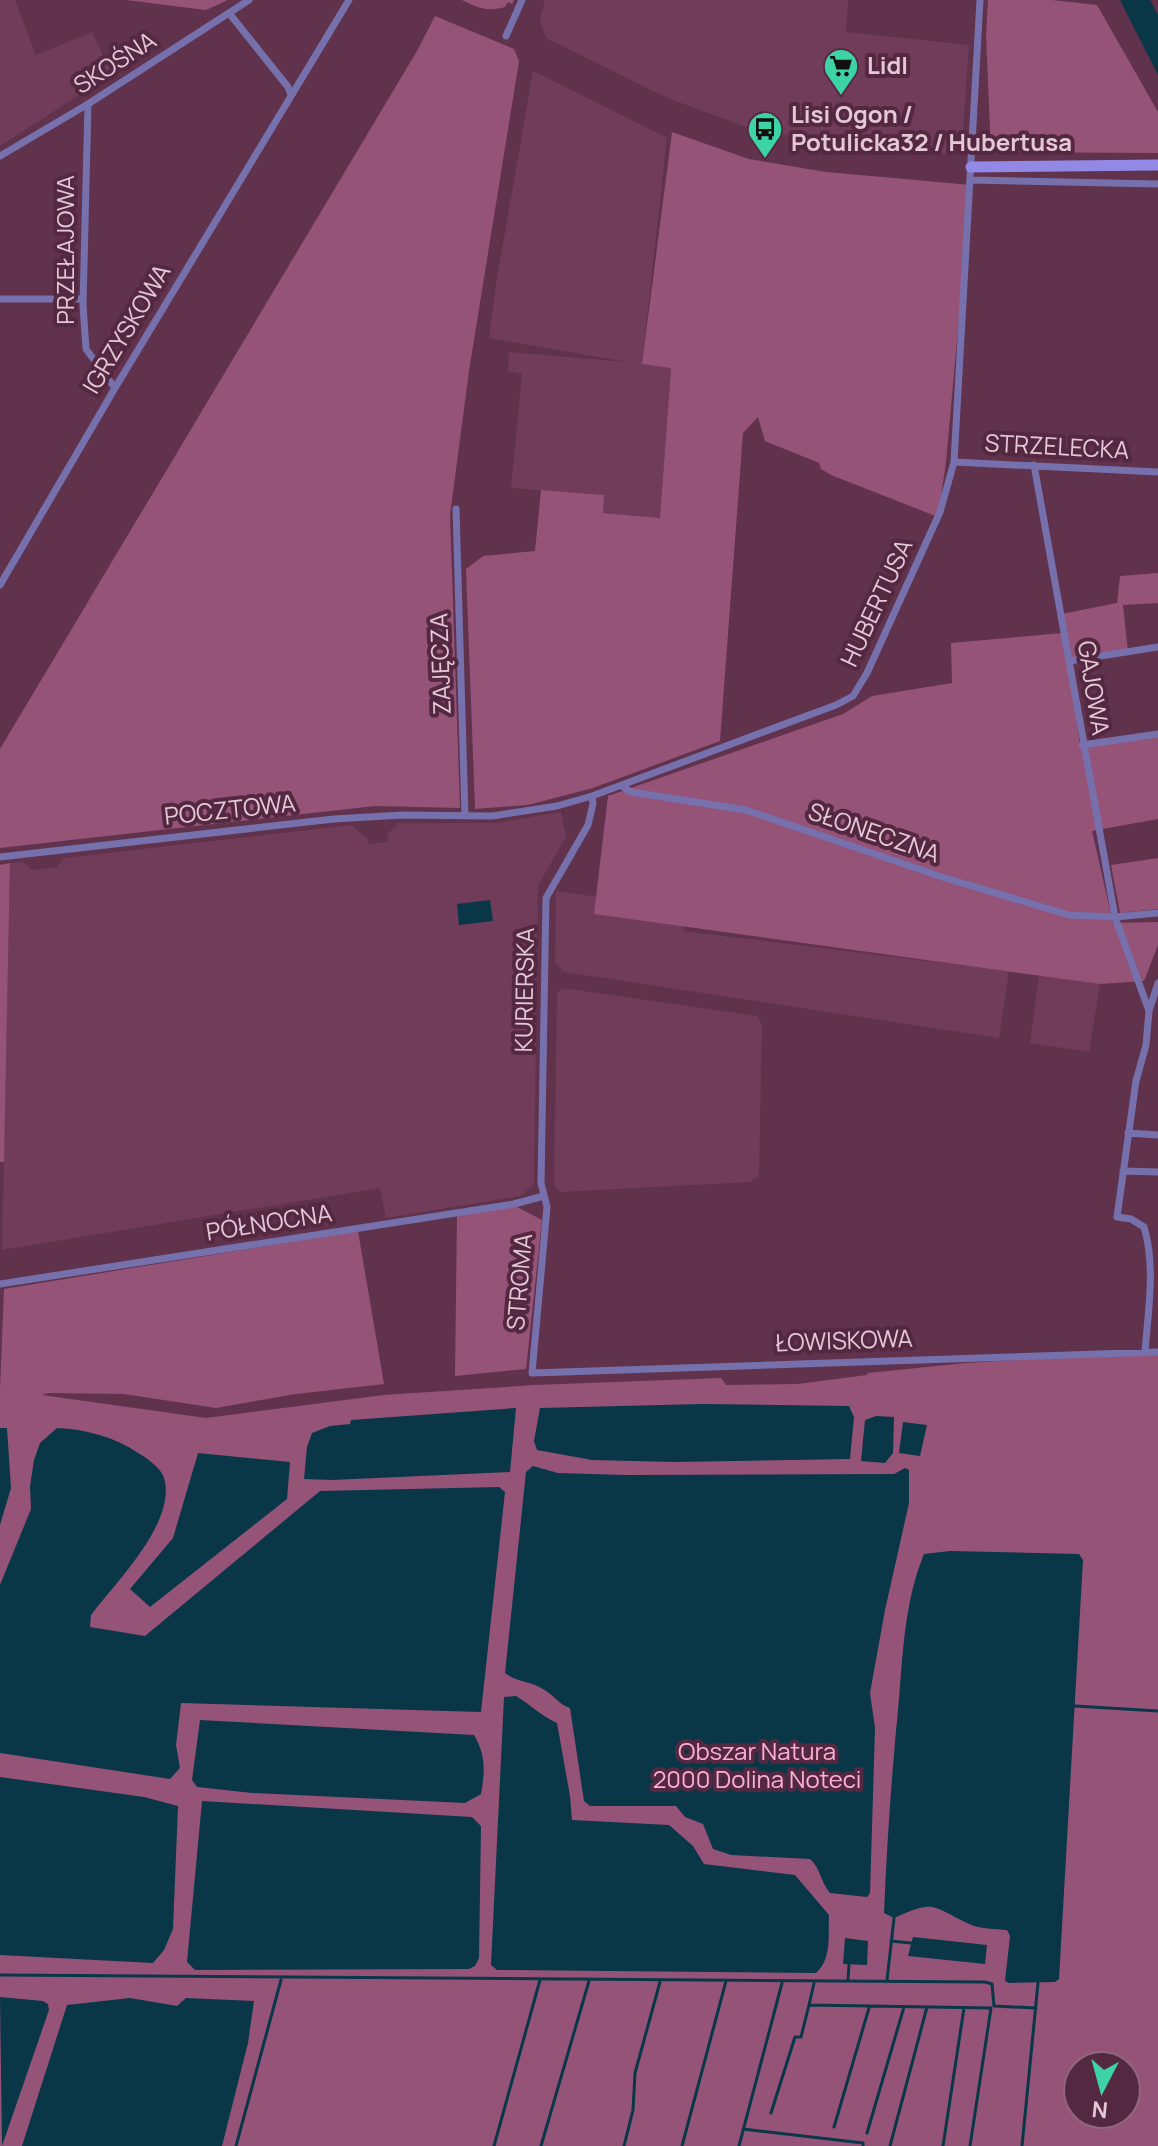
<svg xmlns="http://www.w3.org/2000/svg" width="1158" height="2146" font-family="Manrope,sans-serif">
<rect width="100%" height="100%" fill="#60324c"/>
<!-- built -->
<path fill="#703c59" d="M0,0H15L36,55L92,32L112,74L0,146Z
M545,0H848L846,32L969,45L962,144L951,154L875,149L807,140L743,126L665,97L546,38L540,20Z
M533,71L667,138L642,364L671,367L660,518L603,513V495L511,488L522,374L508,371L509,352L627,362L489,338L496,284Z
M561,812L566,836L538,886L534,1183L521,1196L386,1218L380,1188L2,1250L10,863L23,862L32,870L57,867L64,858L351,825L367,838L369,844L388,842L387,835L398,823H496Z
M556,891L685,909L683,931L1009,971L999,1038L564,972L555,962Z
M1039,975L1100,984L1089,1052L1030,1043Z
M563,988L757,1016L762,1025L759,1175L750,1182L560,1192L554,1185L557,993Z"/>
<!-- green -->
<path fill="#965378" fill-rule="evenodd" d="M126,0H228L206,10Z
M462,0H514L512,4L508,2L505,7C487,12 478,8 462,0Z
M988,0H1052L1097,5L1158,112V153L991,152L986,35Z
M435,16L514,49L519,61L469,371L450,515L460,808L375,806L0,848V749L417,51Z
M672,132L749,159L826,172L971,185L946,462L938,517L831,475L821,469L819,463L765,441L758,417L743,433L720,741L593,788L528,805L475,809L466,569L483,556L535,551L541,490L604,495L603,513L660,518L671,368L642,364Z
M1158,573V603L1123,605L1128,652L1069,662L1080,747L1158,735V819L1092,831L1113,923L1158,922V945L1144,981L1100,984L594,914L608,796L843,714L872,696L952,683L951,643L1063,633L1061,614L1117,603L1120,576Z
M1158,858V909L1120,913L1111,865Z
M10,863L4,1162H0V865Z
M517,1207L542,1220L526,1369L455,1376L457,1214Z
M358,1231L384,1384L296,1394L216,1408L124,1394L48,1393L42,1395L206,1418L384,1395L535,1385L721,1378L726,1385L798,1384L867,1375L868,1373L966,1363L1158,1351V2146H0V1390L4,1289ZM1078,2066H1126V2114H1078Z"/>
<!-- water -->
<path fill="#093748" d="M1120,0H1150L1158,15V75Z
M490,900L493,921L459,925L457,904Z
M701,1404L849,1406L854,1417L850,1459L674,1462L592,1460L537,1450L534,1441L540,1408Z
M516,1408L510,1472L332,1480L304,1479L307,1447L312,1433L330,1426L350,1424L351,1420Z
M876,1416L894,1417L893,1453L885,1463L861,1461L865,1420Z
M903,1422L927,1425L920,1456L899,1453Z
M0,1428H7L11,1488L0,1525Z
M57,1428C85,1429 115,1437 138,1453C147,1458 161,1468 164,1478C177,1522 116,1582 91,1615L90,1627L145,1636L320,1491L499,1487L505,1492L481,1712L181,1703L176,1745L180,1768L170,1779L0,1753V1585L31,1509L30,1486L34,1460L40,1443Z
M198,1453L290,1462L287,1499L150,1607L130,1589L173,1538Z
M533,1466L558,1473L625,1475L894,1474L905,1468L909,1470V1503L885,1610L870,1693L875,1728L870,1893L867,1897L830,1893C820,1881 821,1869 810,1859L731,1855L713,1849L703,1824L685,1817L676,1806H590L584,1801L570,1708C558,1704 554,1695 543,1689C531,1681 516,1682 505,1673L526,1472Z
M950,1551L1079,1554L1083,1560L1059,1979L1055,1982L1009,1983L1005,1981L1010,1936L1007,1930C995,1929 980,1929 969,1924C931,1906 936,1899 894,1918L884,1913C887,1841 892,1770 899,1699C903,1650 905,1600 924,1554Z
M516,1696C531,1705 541,1716 557,1723L570,1796L572,1820L669,1825L693,1846L704,1864L795,1875L829,1915C828,1936 832,1959 816,1973L497,1970L491,1965L504,1697Z
M200,1720L474,1735C486,1755 485,1772 481,1794L465,1803L252,1793L197,1787L192,1780Z
M0,1777L144,1797L178,1806L173,1929L164,1950L153,1963L0,1955Z
M202,1801L472,1817L481,1826L479,1958L475,1966L469,1969L195,1970L187,1962Z
M913,1937L987,1945L985,1964L908,1956Z
M845,1938L868,1941L867,1965L843,1964Z
M0,1997L43,2001L48,2004L49,2010L2,2146Z
M130,1998L177,2006L186,1998L254,2001L248,2043L222,2146H22L67,2005Z"/>
<g fill="none" stroke-linecap="round" stroke-linejoin="round">
<!-- stream -->
<path stroke="#093748" stroke-width="3" d="M1075,1706L1158,1711
M891,1941L911,1943
M0,1975L985,1982L992,1984L994,2006L1036,2008
M848,1980L849,1964
M887,1980L894,1918
M814,1983L809,2005L991,2008
M771,2113L795,2037H801L809,2005
M834,2127L869,2008
M743,2129L863,2143V2146
M867,2133L904,2007
M236,2146L281,1980
M494,2146L540,1980
M541,2146L589,1981
M624,2146L633,2110L635,2073L660,1982
M682,2146L726,1981
M739,2146L782,1983
M890,2146L927,2007
M943,2146L964,2008
M970,2146L991,2008
M1022,2146L1038,1983"/>
<!-- street -->
<path stroke="#7671ac" stroke-width="7" d="M229,13L288,87L291,95
M506,36L522,0
M88,104L83,305L86,349L115,388
M0,156L88,104L249,0
M971,180L1158,184
M0,299H83
M954,462L1158,472
M1034,465L1115,917L1149,1011L1146,1045L1136,1081L1117,1217L1131,1219L1144,1227C1156,1267 1148,1311 1145,1352
M456,509L465,816
M0,585L115,388L349,0
M1069,661L1158,647
M1082,745L1158,734
M622,786L631,792L746,810L942,877L1069,915L1115,917L1158,913
M592,796L593,804L588,825L546,898L541,1183L547,1207L532,1373L1158,1352
M0,857L334,819L402,815L492,816L557,806L592,796L836,705L853,696L867,673L940,512L954,462L980,0
M1149,1011L1158,983
M1128,1133L1158,1135
M1123,1171L1158,1172
M0,1284L514,1204L544,1196"/>
<!-- secondary -->
<path stroke="#9288e5" stroke-width="11" d="M971,167L1158,165"/>
</g>
<!-- icons -->
<defs>
<g id="supermarket-pin" transform="scale(1.8)"><path d="M0 17L-7.5 6A9.5 9.5 0 1 1 7.5 6Z" fill="#3cd4a4" stroke="#542841"/><path d="M-6-5.5h2.5l.6 2H6L4.5 2H-2.5L-4.4-4H-6ZM-1.5 3.2a1.3 1.3 0 1 0 .1 0ZM3 3.2a1.3 1.3 0 1 0 .1 0Z" fill="#111"/></g>
<g id="bus-pin" transform="scale(1.8)"><path d="M0 17L-7.5 6A9.5 9.5 0 1 1 7.5 6Z" fill="#3cd4a4" stroke="#542841"/><path d="M-5-6H5V4H4V6H2V4H-2V6H-4V4H-5ZM-3.5-4V0h7V-4ZM-3.5 1.2v1.5H-2V1.2ZM2 1.2v1.5H3.5V1.2Z" fill="#111"/></g>
</defs>
<g fill-rule="evenodd">
<use href="#supermarket-pin" x="841" y="66"/>
<use href="#bus-pin" x="765" y="129"/>
</g>
<g text-anchor="middle" stroke-width="8" stroke-linejoin="round" paint-order="stroke">
<!-- street labels -->
<g font-size="24" fill="#e5c8d6" stroke="#542841">
<text transform="translate(115 63) rotate(-33)" y="8">SKOŚNA</text>
<text transform="translate(66 250) rotate(-90)" y="8">PRZEŁAJOWA</text>
<text transform="translate(127 329) rotate(-59)" y="8">IGRZYSKOWA</text>
<text transform="translate(1057 447) rotate(3)" y="8">STRZELECKA</text>
<text transform="translate(877 603) rotate(-65)" y="8">HUBERTUSA</text>
<text transform="translate(441 664) rotate(-92)" y="8">ZAJĘCZA</text>
<text transform="translate(1093 688) rotate(81)" y="8">GAJOWA</text>
<text transform="translate(230 810) rotate(-6)" y="8">POCZTOWA</text>
<text transform="translate(874 833) rotate(19)" y="8">SŁONECZNA</text>
<text transform="translate(525 990) rotate(-89)" y="8">KURIERSKA</text>
<text transform="translate(269 1223) rotate(-9)" y="8">PÓŁNOCNA</text>
<text transform="translate(520 1282) rotate(-85)" y="8">STROMA</text>
<text transform="translate(844 1341) rotate(-2)" y="8">ŁOWISKOWA</text>
</g>
<!-- poi labels -->
<g font-size="24" font-weight="bold" fill="#e5c8d6" stroke="#542841" text-anchor="start">
<text x="867" y="74">Lidl</text>
<text x="791" y="123">Lisi Ogon /<tspan x="791" dy="28">Potulicka32 / Hubertusa</tspan></text>
</g>
<!-- park labels -->
<g font-size="24" fill="#fbb0d7" stroke="#542841">
<text x="757" y="1760">Obszar Natura<tspan x="757" dy="28">2000 Dolina Noteci</tspan></text>
</g>
</g>
<!-- north arrow -->
<g transform="translate(1102 2090) rotate(186)"><circle r="38" fill="#542841" stroke="#8e687d" stroke-width="2"/>
<path d="M0-6L14 30L0 20L-14 30Z" fill="#3cd4a4"/>
<text y="-12" font-size="22" font-weight="bold" text-anchor="middle" fill="#e5c8d6">N</text>
</g>
</svg>
